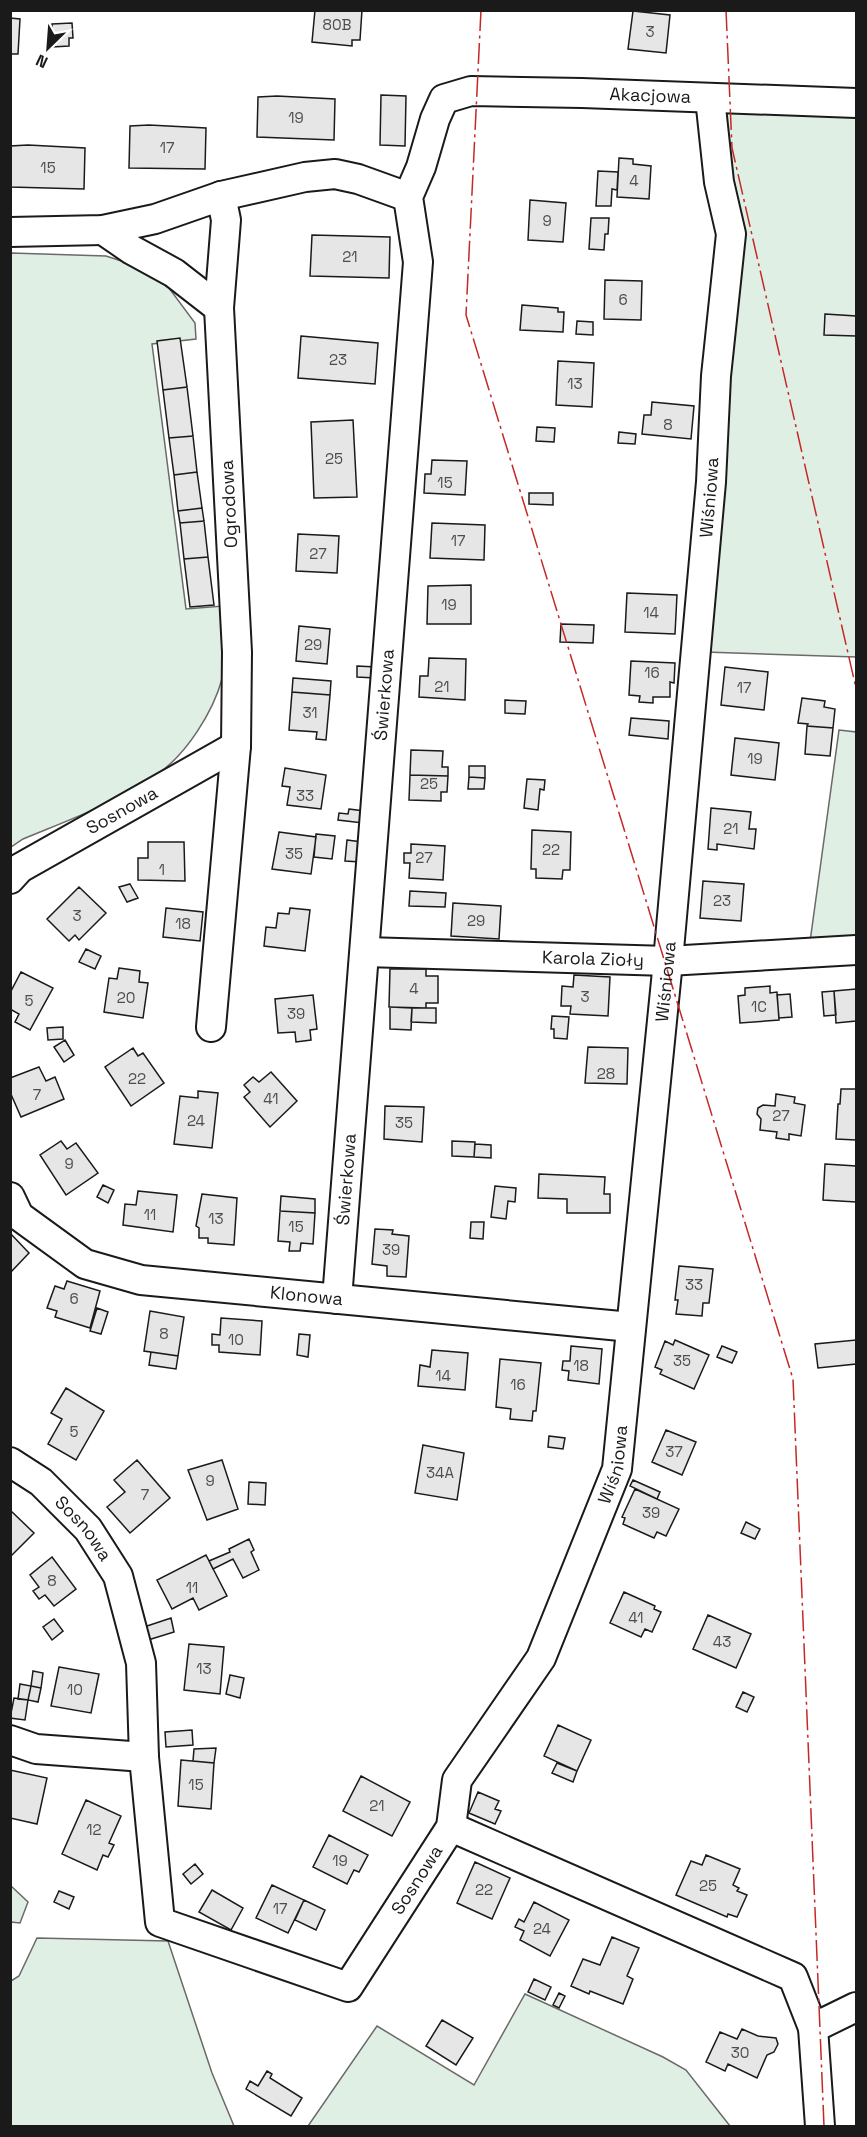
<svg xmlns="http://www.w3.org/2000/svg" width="867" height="2137" font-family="'Space Grotesk',sans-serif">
<rect width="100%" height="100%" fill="#fff"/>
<!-- green -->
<path fill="#e0efe3" stroke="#6a6a6a" stroke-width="1.5" d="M725,111L856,113V657L705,652Z
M11,253L106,256L137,266L169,288L195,323L196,339L152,344L186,609L223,606C225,629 227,655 222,679C213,712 187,753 159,773C122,801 66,821 23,839L11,847Z
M839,730L856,732V938L810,942Z
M10,1885L28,1902L20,1923L11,1922Z
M37,1938L168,1941L212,2073L234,2126H11V1981L19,1976Z
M525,1994L663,2057L686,2070L730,2126H308L377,2026L474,2085Z"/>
<!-- building -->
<path fill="#e6e6e6" stroke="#1a1a1a" stroke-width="1.5" d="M315,10H362L360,40H352V46L312,42Z
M633,11L670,15L666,53L628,49Z
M10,18L20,19L18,54H10Z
M72,23L73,38H69V46L52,47V24Z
M381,95L406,96L405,146L380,145Z
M277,96L335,99L334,140L257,137L258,97Z
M149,125L206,128L205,169L129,168L130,126Z
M28,145L85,148L84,189L10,187V146Z
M619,158L633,159V164L651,166L649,199L617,197Z
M598,171L618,172L617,190L612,189L611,206H596Z
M530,200L566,203L563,242L528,240Z
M591,218H609L608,234H605L604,250L589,249Z
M312,235L390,237L389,278L310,276Z
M605,280L642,281L641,320L604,319Z
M522,305L558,308V312H564L563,332L520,330Z
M825,314L856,316V336L824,335Z
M577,321L593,322V335L576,334Z
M301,336L378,343L375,384L298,378Z
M180,338L187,387L163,390L157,341Z
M558,361L594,363L592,407L556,405Z
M187,387L193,436L169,438L163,390Z
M652,402L694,406L691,439L642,434L644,415H651Z
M353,420L357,497L314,498L311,422Z
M537,427L555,428L554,442L536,441Z
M619,432L636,434L635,444L618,443Z
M193,436L197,472L174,475L169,438Z
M432,460L467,461L465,495L424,493L425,474H431Z
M197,472L202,508L178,511L174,475Z
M529,493H553V505L529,504Z
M202,508L204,521L180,523L178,511Z
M204,521L208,557L184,559L180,523Z
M432,523L485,525L484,560L430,558Z
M298,534L339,536L337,573L296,571Z
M208,557L214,605L190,607L184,559Z
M471,585V624H427L428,586Z
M627,593L677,595L675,634L625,632Z
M561,624L594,625L593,643L560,642Z
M299,626L330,629L327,664L296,661Z
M429,658L466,659L465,700L419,697L420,676H428Z
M631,661L675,663L674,683L670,682V697H653V703L639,702L640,696L629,695Z
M357,666L376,667L375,678L357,677Z
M725,667L768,672L764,710L721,705Z
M293,678L331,681L330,695L292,692Z
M292,692L330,695L326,740L316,739L317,732L289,730Z
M802,698L825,701L824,707L835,709L833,728L807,726L808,724L798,723Z
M505,700L526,701L525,714L505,713Z
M631,718L669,721L668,739L629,735Z
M807,726L833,728L830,756L805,754Z
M735,738L779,743L775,780L731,775Z
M411,750L443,751L442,767H448V776L410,775Z
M469,766H485V778L469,777Z
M285,768L326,775L321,809L287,805L290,787L282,786Z
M410,775L448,776L447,792H441V801L409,800Z
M469,777L485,778L484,789H468Z
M527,779L545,780L544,790L540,789L538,810L524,808Z
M711,808L751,812L749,829H756L754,849L717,844V850L708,849Z
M349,809L364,811L363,823L338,820L339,813L348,814Z
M532,830L571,832L570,870H563L562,879L536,878V869H531Z
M279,832L316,837L311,874L272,869Z
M316,834L335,836L332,859L314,857Z
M347,840L362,842L360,862L345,861Z
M148,842H184L185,881L138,880V858H148Z
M411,844L445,846L443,880L409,878L410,863H404V853H411Z
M703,881L744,884L741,921L700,918Z
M130,884L138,898L127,902L119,887Z
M79,887L106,913L79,940L75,935L69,941L47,919Z
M410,891L446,893L445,907L409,906Z
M453,903L501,906L499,939L451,936Z
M166,908L203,912L200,941L163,937Z
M290,908L310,910L305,951L264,946L266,927L276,928L278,913L289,914Z
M86,949L101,956L95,969L79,962Z
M119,968L140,971L139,982L148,983L143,1018L104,1012L109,978L117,979Z
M390,969H426V976H438V1003H426V1008L389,1007Z
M21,972L53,988L30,1030L15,1022L19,1014L10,1009V993Z
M574,975L610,977L608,1016L570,1014L571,1006H561L562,986L573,987Z
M770,986V993L777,992L779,1020L740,1023L738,996L745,995V988Z
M856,989V1021L836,1023L834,991Z
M834,991L836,1015L824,1016L822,992Z
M790,994L792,1017L779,1018L777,995Z
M313,995L317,1029L310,1030L311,1040L296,1042L295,1032L278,1033L275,999Z
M390,1007L412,1008L411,1030L390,1029Z
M412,1008H436V1023L411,1022Z
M552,1016L569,1017L567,1039L554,1038V1029H551Z
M63,1027V1039L48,1040L47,1028Z
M65,1040L74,1055L64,1062L54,1047Z
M588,1047L628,1048L627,1084L585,1083Z
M133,1048L138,1056L143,1053L164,1083L131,1106L105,1067Z
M39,1067L46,1081L55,1077L64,1099L21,1117L10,1092V1078Z
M271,1072L297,1101L270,1127L244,1097L250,1092L244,1085L253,1077L259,1082Z
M841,1089H856V1140L836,1139L838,1104H840Z
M198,1091L218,1093L212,1148L174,1144L180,1096L198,1098Z
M776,1094L795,1097L794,1103L805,1105L801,1136L789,1134V1140L776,1138L777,1132L760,1130L761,1119L757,1114L758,1108L763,1105L775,1106Z
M385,1106L424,1107L422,1142L384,1139Z
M61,1141L67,1149L76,1143L98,1173L66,1195L40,1155Z
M452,1141L475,1142L474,1157L452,1156Z
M475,1144L491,1145V1158L474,1157Z
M825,1164L856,1166V1202L823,1200Z
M539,1174L605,1177L604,1194H610V1213H567V1199L538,1198Z
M103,1185L114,1190L108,1203L97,1197Z
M495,1186L516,1188L515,1202L508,1201L506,1219L491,1217Z
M138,1191L177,1195L173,1232L123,1225L125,1204L136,1205Z
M202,1194L237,1198L234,1245L208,1243V1238H199V1228L196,1226Z
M281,1196L315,1199V1213L280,1211Z
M280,1211L315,1213L313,1244L301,1243L300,1251H289L290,1242L278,1241Z
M471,1222H484L483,1239L470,1238Z
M375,1229L393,1230L392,1234L409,1236L406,1277L387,1276V1266L372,1264Z
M10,1233L29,1253L10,1273Z
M679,1266L713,1269L709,1303H703L702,1316L676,1314L678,1300H675Z
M67,1281L100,1291L90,1328L55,1317L57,1311L47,1308L55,1286L64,1289Z
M97,1308L108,1312L101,1334L90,1331Z
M150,1311L184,1317L178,1356L144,1351Z
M221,1318L262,1321L260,1355L219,1352V1345H212V1334L220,1335Z
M299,1334L310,1335L308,1357L297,1355Z
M675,1340L709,1355L694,1389L660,1374L662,1370L655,1367L665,1341L673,1345Z
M856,1340V1364L818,1368L815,1344Z
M571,1346L602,1349L599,1384L568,1380L569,1371L562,1370L563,1361H570Z
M722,1346L737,1352L732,1363L717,1357Z
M432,1350L468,1353L465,1390L418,1386L420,1365L430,1367Z
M151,1352L178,1356L176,1369L149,1365Z
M500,1359L541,1363L536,1411H533L532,1421L510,1419L511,1409L496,1407Z
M66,1388L104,1411L76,1460L48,1444L62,1419L51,1413Z
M666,1430L696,1442L682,1475L652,1462Z
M549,1436L565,1438L563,1449L548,1447Z
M423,1445L464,1453L457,1500L415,1493Z
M137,1460L170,1498L130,1533L107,1507L125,1492L114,1480Z
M222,1460L238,1509L207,1520L188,1470Z
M633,1480L660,1492L657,1499L630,1486Z
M249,1482L266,1483L265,1505L248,1504Z
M635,1489L679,1509L666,1536L657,1532L654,1538L623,1524L625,1518L622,1517Z
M10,1510L34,1533L10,1557Z
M746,1522L760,1529L755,1539L741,1533Z
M249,1539L254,1550L251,1552L259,1570L243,1578L233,1559L213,1569L209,1561L230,1552L229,1549Z
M206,1555L227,1596L199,1610L193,1598L172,1609L157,1580Z
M52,1557L76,1589L54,1606L45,1595L39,1599L33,1591L39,1587L30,1575Z
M624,1592L655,1606L654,1609L661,1612L652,1632L645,1629L641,1637L610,1623Z
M708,1615L751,1634L736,1668L693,1649Z
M171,1618L174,1632L148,1640L144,1627Z
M54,1619L63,1631L52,1640L43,1627Z
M189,1644L224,1647L220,1694L184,1690Z
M59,1667L99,1674L91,1713L51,1706Z
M33,1671L43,1673L41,1688L31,1686Z
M230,1675L244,1678L240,1698L226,1694Z
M20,1684L31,1686L28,1700L18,1699Z
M31,1686L41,1688L38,1702L28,1700Z
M743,1692L754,1697L747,1712L736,1707Z
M14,1698L28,1700L25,1720L10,1718Z
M558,1725L591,1740L577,1771L544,1756Z
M192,1730L193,1745L166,1747L165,1732Z
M216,1748L214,1763L193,1761L194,1749Z
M181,1760L214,1763L211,1809L178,1806Z
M557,1763L577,1771L573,1782L552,1773Z
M10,1770L47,1778L37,1824L10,1818Z
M361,1776L410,1802L392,1836L343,1811Z
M478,1792L499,1801L495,1809L501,1811L495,1824L469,1813Z
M86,1800L121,1816L109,1843L114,1845L108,1857L103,1855L97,1870L62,1854Z
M329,1835L368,1855L359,1872L354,1870L347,1884L313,1867Z
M706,1855L740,1869L733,1885L739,1888L737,1891L747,1895L737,1917L728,1914L727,1917L676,1895L691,1861L702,1865Z
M475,1862L510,1878L492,1919L457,1903Z
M195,1864L203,1874L191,1884L183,1874Z
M272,1885L304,1900L288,1933L256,1918Z
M212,1890L243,1908L231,1930L199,1912Z
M59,1891L74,1897L69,1909L54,1902Z
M304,1900L325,1910L316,1930L295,1920Z
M534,1902L569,1920L550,1956L520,1940L524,1931L515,1927L519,1919L524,1922Z
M612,1937L639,1948L627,1976L633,1979L623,2004L590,1991L589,1994L571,1986L583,1959L600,1965Z
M534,1979L551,1987L545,2000L528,1992Z
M559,1993L565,1996L559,2008L553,2005Z
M442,2020L473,2038L456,2065L426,2046Z
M742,2029L758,2036L776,2038L778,2044L774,2052L767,2055L757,2078L728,2064L725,2071L706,2062L720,2032L737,2039Z
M267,2071L272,2074L270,2078L302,2098L291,2116L246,2089L250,2081L258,2086Z"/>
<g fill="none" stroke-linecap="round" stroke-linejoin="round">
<!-- minor casing -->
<g stroke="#1a1a1a" stroke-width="32">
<g id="minor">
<path d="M103,230L132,250L174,273L219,308"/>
<path d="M10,232L103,230L155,219L221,196L305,177L335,174L358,179L408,197"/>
<path id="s1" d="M10,879L20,868L236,746"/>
<path id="s2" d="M365,952L668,961L856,950"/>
<path d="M211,1027L236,746L237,652L219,308L226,220L221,196"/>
<path id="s3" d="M10,1197L19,1216L85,1264L141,1280L631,1327"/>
<path id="s4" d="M337,1299L418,262L408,197L421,167L435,119L444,99L471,91L582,93L856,103"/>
<path id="s5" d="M10,1462L41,1482L88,1529L118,1576L141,1663L144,1757L36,1749L10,1740"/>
<path id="s6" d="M144,1757L160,1922L348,1987L451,1827L457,1780L541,1658L617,1469L668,961L711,482L716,376L731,234L719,182L710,98"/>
<path d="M451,1827L793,1977L813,2028L820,2126"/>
<path d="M813,2028L856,2007"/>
</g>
</g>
<!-- minor -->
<use href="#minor" stroke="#fff" stroke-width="28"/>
<!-- power -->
<path stroke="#c62828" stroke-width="1.5" stroke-dasharray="21 4.5 3 4.5" stroke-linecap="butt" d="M481,10L466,315L793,1379L824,2126
M726,10L732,148L856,688"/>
</g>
<g text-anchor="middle" stroke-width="4.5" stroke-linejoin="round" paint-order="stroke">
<!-- number labels -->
<g font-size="15" fill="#4d4d4d">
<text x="337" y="30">80B</text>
<text x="650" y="37">3</text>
<text x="296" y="123">19</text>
<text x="167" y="153">17</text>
<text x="48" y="173">15</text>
<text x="634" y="186">4</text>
<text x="547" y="226">9</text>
<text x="350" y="262">21</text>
<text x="623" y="305">6</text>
<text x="338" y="365">23</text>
<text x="575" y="389">13</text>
<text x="668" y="430">8</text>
<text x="334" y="464">25</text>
<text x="445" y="488">15</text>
<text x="458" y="546">17</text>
<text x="318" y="559">27</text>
<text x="449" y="610">19</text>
<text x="651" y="618">14</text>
<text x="313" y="650">29</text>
<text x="652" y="678">16</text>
<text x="442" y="692">21</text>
<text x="744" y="693">17</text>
<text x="310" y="718">31</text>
<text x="755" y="764">19</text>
<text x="429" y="789">25</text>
<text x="305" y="801">33</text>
<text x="731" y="834">21</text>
<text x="551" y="855">22</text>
<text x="294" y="859">35</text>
<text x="424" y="863">27</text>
<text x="162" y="875">1</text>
<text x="722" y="906">23</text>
<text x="77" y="921">3</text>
<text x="476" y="926">29</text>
<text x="183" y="929">18</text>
<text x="414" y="994">4</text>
<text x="585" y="1002">3</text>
<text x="126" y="1003">20</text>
<text x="29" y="1006">5</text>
<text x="759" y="1012">1C</text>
<text x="296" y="1019">39</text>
<text x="606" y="1079">28</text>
<text x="137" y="1084">22</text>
<text x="37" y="1100">7</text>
<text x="271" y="1104">41</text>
<text x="781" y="1121">27</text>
<text x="196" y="1126">24</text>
<text x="404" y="1128">35</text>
<text x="69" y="1169">9</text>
<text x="150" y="1220">11</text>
<text x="216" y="1224">13</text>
<text x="296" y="1232">15</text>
<text x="391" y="1255">39</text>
<text x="694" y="1290">33</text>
<text x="74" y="1304">6</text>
<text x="164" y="1339">8</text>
<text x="236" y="1345">10</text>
<text x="682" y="1366">35</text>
<text x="581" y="1371">18</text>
<text x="443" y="1381">14</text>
<text x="518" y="1390">16</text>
<text x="74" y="1437">5</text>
<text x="674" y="1457">37</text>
<text x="440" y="1478">34A</text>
<text x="210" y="1486">9</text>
<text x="145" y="1500">7</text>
<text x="651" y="1518">39</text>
<text x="52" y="1586">8</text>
<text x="192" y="1593">11</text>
<text x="636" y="1623">41</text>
<text x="722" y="1647">43</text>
<text x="204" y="1674">13</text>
<text x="75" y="1695">10</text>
<text x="196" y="1790">15</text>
<text x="377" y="1811">21</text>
<text x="94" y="1835">12</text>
<text x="340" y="1866">19</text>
<text x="708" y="1891">25</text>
<text x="484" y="1895">22</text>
<text x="280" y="1914">17</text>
<text x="542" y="1934">24</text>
<text x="740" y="2058">30</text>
</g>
<!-- street labels -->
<g font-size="18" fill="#1a1a1a" stroke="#fff">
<text dy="6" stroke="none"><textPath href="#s4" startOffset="1418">Akacjowa</textPath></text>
<text dy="6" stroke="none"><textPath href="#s6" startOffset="1930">Wiśniowa</textPath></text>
<text transform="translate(229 504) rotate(-93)" y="6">Ogrodowa</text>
<text dy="6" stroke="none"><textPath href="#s4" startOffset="606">Świerkowa</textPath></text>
<text dy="6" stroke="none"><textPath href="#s1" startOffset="132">Sosnowa</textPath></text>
<text dy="6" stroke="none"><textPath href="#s2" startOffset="228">Karola Zioły</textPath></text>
<text dy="6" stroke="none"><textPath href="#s6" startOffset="1444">Wiśniowa</textPath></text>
<text dy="6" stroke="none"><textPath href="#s4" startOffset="120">Świerkowa</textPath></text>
<text dy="6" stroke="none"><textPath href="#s3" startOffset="327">Klonowa</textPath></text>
<text dy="6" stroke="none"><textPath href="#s6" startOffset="958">Wiśniowa</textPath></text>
<text dy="6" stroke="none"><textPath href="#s5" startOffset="100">Sosnowa</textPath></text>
<text dy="6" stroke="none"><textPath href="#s6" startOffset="492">Sosnowa</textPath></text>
</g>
</g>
<!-- border -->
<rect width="867" height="2137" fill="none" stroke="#1a1a1a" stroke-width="24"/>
<!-- north arrow -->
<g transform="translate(48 48) rotate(205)" stroke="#ffffff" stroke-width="4.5" paint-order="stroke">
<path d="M0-4.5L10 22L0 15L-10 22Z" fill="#1a1a1a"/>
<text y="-9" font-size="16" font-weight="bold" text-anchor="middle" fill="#1a1a1a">N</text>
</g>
</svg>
